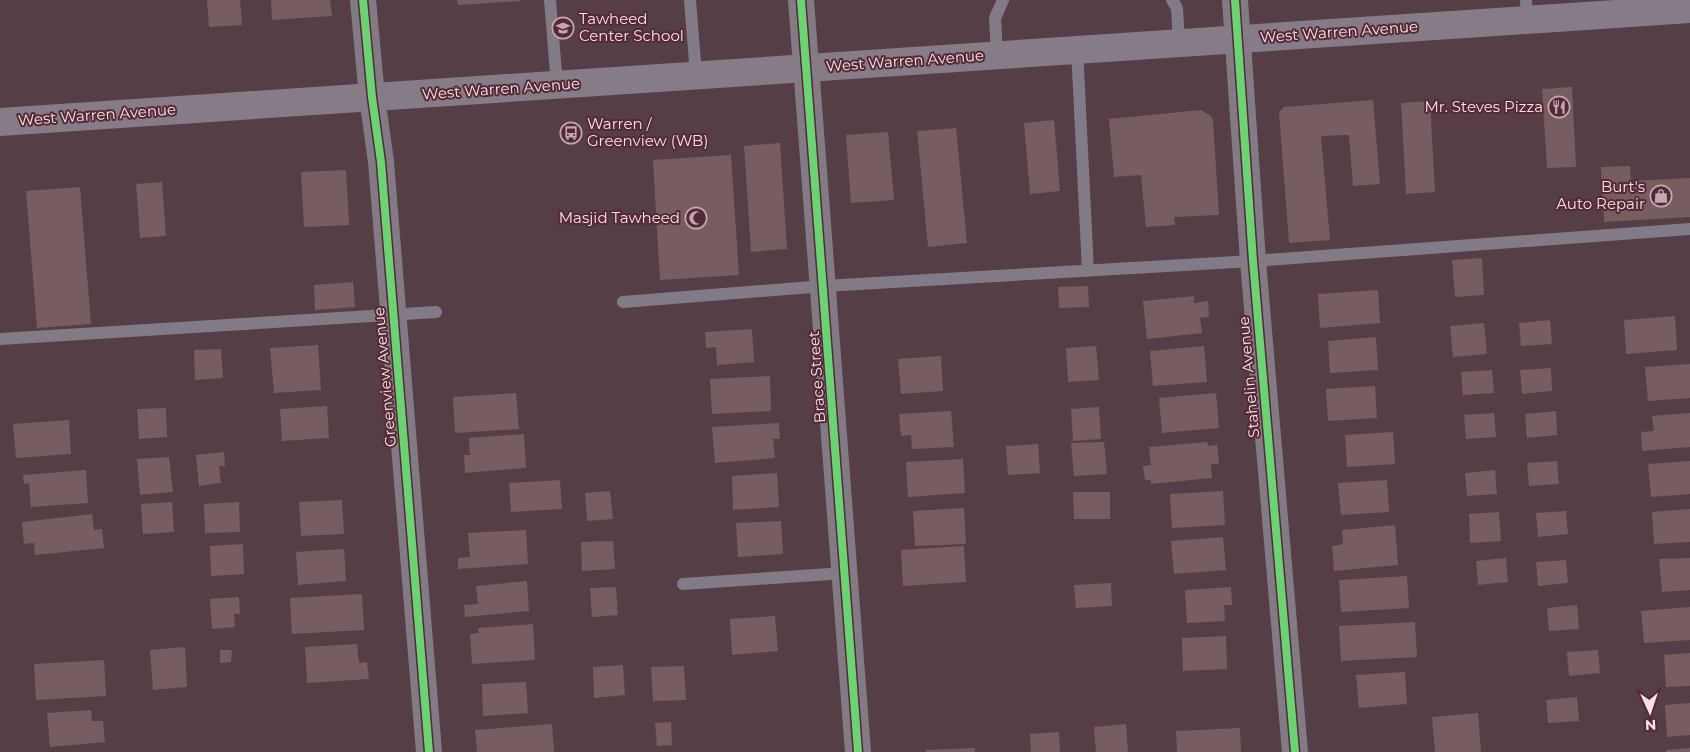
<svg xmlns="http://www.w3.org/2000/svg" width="1690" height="752" font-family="Montserrat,sans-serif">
<rect width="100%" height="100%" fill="#553e45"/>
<!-- building -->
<path fill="#775d60" d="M207,0H240L242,25L209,27Z
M271,0H330L332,16L272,20Z
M457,0H520V1L458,5Z
M1572,87L1576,167L1547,168L1542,89Z
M1373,100L1380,184L1353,186L1349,135L1321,136L1330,240L1289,243L1279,112L1284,107Z
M1430,101L1435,192L1406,194L1401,103Z
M1201,110L1211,116L1213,120L1219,215L1174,217L1175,225L1146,227L1141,175L1114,177L1109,119Z
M1054,120L1060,191L1030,194L1024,123Z
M956,128L967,243L928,247L917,131Z
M888,132L894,200L851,203L846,135Z
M780,143L787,249L751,252L744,146Z
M731,155L739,275L660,280L653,160Z
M1630,166L1631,181L1690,178V217L1604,222L1601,167Z
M346,170L349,225L304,227L301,172Z
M162,182L166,236L140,238L136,184Z
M80,187L91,324L37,328L26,191Z
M1482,258L1484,295L1455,297L1452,260Z
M353,282L355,307L315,310L314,285Z
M1088,286L1089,307L1059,308L1058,287Z
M1378,290L1380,323L1320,328L1318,294Z
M1194,296V303L1208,301L1209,317L1200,318L1202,333L1147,339L1143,301Z
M1675,316L1677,350L1626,354L1624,320Z
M1550,320L1552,344L1521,346L1519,323Z
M1484,323L1487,354L1453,357L1450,326Z
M752,329L754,362L717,365L716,347L706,348L705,332Z
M1376,337L1378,370L1330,373L1328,341Z
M318,345L321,390L274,393L270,348Z
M1096,346L1099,380L1068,382L1066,348Z
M1204,346L1207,382L1153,386L1150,351Z
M221,349L223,378L195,380L194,350Z
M941,356L943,391L901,394L898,359Z
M1690,364V398L1648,401L1645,367Z
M1551,368L1552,391L1522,394L1520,370Z
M1492,370L1494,393L1463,395L1461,372Z
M770,376L771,411L712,414L710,379Z
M1375,386L1377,418L1328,421L1326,389Z
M516,393L519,429L455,433L453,397Z
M1216,393L1219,428L1162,433L1159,398Z
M327,406L329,438L282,441L280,409Z
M1099,407L1101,439L1073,441L1071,409Z
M166,408L167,437L139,439L137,409Z
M951,411L954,447L912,449L911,435L901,436L899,414Z
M1556,411L1557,435L1527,438L1525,414Z
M1494,413L1496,437L1466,439L1464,415Z
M1690,413V447L1642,451L1641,432L1654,431L1652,416Z
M69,420L71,454L16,458L13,424Z
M779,423L780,439H773L775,458L715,463L712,427Z
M1393,432L1395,464L1347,467L1345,435Z
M524,434L526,468L465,473L464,455H470L469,438Z
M1104,442L1107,474L1074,476L1071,443Z
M1207,442L1208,446L1217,445L1219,464H1211L1212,478L1151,484V480H1145L1143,466L1151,465L1149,447Z
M1038,444L1040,473L1008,475L1006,446Z
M224,452L225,466H219L221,483L199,486L196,455Z
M169,457L173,492L140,495L137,459Z
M963,459L965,493L908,497L906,462Z
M1557,461L1559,484L1529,486L1527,463Z
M1690,461V494L1651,497L1648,464Z
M86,470L88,503L31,507L29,483L24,484L23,475Z
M1495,470L1497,494L1467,496L1465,473Z
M777,473L779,507L733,510L732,476Z
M560,480L562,509L511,512L509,483Z
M1387,480L1389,512L1341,515L1338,483Z
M610,491L613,519L587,521L585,493Z
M1223,491L1225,525L1172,528L1170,494Z
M1073,492H1110V519H1074Z
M342,500L344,534L301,536L299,502Z
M172,502L174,532L143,534L141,504Z
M239,502L240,532L205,533L204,504Z
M964,508L966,544L915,546L913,511Z
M1690,509V542L1654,544L1652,512Z
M1566,511L1568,534L1538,537L1536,513Z
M1499,512L1501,541L1470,543L1469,514Z
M92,514L94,530L102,529L104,548L35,555L34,543L24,544L22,522Z
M781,521L783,554L738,557L736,523Z
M1395,525L1398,565L1334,571L1332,546L1343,544L1342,530Z
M526,530L528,564L458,569V558L470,557L468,533Z
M1223,537L1226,570L1174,574L1171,541Z
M613,541L615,569L582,571L581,542Z
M243,544L244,574L211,576L210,546Z
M964,546L966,582L903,586L901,550Z
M344,549L346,581L298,585L296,552Z
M1506,558L1508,582L1478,585L1476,561Z
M1690,558V590L1662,592L1659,559Z
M1566,560L1568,583L1538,586L1536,562Z
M1407,576L1409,608L1341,612L1339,580Z
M527,581L529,611L465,617L464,605L478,604L476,586Z
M1111,583L1112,606L1076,608L1074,585Z
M616,587L618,615L592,617L590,588Z
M1231,587L1232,605H1224L1225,621L1187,623L1185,590Z
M362,594L364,630L292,634L290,598Z
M239,597L240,614H234L235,627L212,629L210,599Z
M1577,605L1579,629L1549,631L1547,608Z
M1690,607V640L1644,643L1641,611Z
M775,616L778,651L732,655L730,619Z
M1415,622L1417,657L1341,661L1339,626Z
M533,624L535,660L472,664L470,634L479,633L478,628Z
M1226,636L1227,669L1183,671L1182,638Z
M357,644L359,663L367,662L369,679L307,683L305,647Z
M185,647L187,687L153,690L150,650Z
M220,650H232L231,662L220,663Z
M1598,650L1600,673L1569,676L1567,652Z
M1690,653V686L1666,687L1664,655Z
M104,660L106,696L36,700L34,664Z
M623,665L625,695L594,698L593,667Z
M684,666L686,700L653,701L651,667Z
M1405,672L1407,704L1359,708L1356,675Z
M526,682L528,713L483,716L482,684Z
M1577,697L1579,721L1548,723L1546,700Z
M1690,703V735L1667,737L1665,705Z
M91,710L92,721H103L105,742L50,747L47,713Z
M1478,713L1481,752H1435L1432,717Z
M671,722L672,745L657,746L655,723Z
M552,724L554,752H477L475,730Z
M1126,724L1128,752H1096L1094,727Z
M1240,728L1241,752H1177L1176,731Z
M1059,732L1060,752H1031L1030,734Z
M975,748V752H926V750Z
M1690,748V752H1666V750Z"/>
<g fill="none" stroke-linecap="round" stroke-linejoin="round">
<!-- lane -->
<path stroke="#827b85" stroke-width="12" d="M550,0L557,85
M690,0L696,74
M1172,0L1177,8L1179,42
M1526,0L1527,20
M1077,49L1088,271
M997,55L995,18L1003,0
M623,302L824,286L1253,261L1690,229
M0,339L436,312
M683,584L845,573"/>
<!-- street -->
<path stroke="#827b85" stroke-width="26" d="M363,0L372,97L381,162L429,752
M801,0L858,752
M1235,0L1253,261L1295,752"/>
<!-- secondary -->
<path stroke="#867c87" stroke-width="28" d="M0,122L1690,9"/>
<!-- cycleway casing -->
<g stroke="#542a36" stroke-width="11">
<path id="cycleway" d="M363,0L372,97L381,162L429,752
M801,0L858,752
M1235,0L1253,261L1295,752"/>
</g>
<!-- cycleway -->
<use href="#cycleway" stroke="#6cd273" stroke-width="8"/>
</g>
<!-- icons -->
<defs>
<g id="school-ring" transform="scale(1.125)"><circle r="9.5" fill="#542a36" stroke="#c2a7ae" stroke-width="1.5"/><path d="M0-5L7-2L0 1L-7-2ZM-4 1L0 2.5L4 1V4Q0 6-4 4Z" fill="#c2a7ae"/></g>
<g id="restaurant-ring" transform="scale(1.125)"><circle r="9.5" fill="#542a36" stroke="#c2a7ae" stroke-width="1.5"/><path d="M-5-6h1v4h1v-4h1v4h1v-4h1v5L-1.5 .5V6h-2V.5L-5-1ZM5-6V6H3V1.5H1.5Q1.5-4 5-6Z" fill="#c2a7ae"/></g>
<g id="bus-ring" transform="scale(1.125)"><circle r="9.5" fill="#542a36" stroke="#c2a7ae" stroke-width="1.5"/><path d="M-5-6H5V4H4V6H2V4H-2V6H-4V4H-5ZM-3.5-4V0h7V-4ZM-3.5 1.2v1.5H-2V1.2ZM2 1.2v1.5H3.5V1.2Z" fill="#c2a7ae"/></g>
<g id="shop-ring" transform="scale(1.125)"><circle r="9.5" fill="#542a36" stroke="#c2a7ae" stroke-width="1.5"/><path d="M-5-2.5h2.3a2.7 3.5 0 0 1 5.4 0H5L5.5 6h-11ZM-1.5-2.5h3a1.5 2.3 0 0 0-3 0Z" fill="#c2a7ae"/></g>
<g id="mosque-ring" transform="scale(1.125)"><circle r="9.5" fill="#542a36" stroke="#c2a7ae" stroke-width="1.5"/><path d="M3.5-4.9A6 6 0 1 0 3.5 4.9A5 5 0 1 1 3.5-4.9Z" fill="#c2a7ae"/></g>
</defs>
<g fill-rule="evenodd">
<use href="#school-ring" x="563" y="28"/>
<use href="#restaurant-ring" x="1559" y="107"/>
<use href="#bus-ring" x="571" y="133"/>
<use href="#shop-ring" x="1661" y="196"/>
<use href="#mosque-ring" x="696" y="218"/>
</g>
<g text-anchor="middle" stroke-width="4" stroke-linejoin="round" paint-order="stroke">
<!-- poi labels -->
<g font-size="15" fill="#fce0e6" stroke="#542a36" text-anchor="end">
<text x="579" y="24" text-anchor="start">Tawheed<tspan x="579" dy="17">Center School</tspan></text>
<text x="1543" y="112">Mr. Steves Pizza</text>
<text x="587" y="129" text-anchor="start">Warren /<tspan x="587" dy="17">Greenview (WB)</tspan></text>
<text x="1645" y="192">Burt's<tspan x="1645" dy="17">Auto Repair</tspan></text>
<text x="680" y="223">Masjid Tawheed</text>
</g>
<!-- street labels -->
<g font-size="15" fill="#fce0e6" stroke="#542a36">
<text transform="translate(1339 32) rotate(-4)" y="5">West Warren Avenue</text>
<text transform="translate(905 61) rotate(-4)" y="5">West Warren Avenue</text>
<text transform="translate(501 89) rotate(-4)" y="5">West Warren Avenue</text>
<text transform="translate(97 115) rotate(-4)" y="5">West Warren Avenue</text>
<text transform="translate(385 377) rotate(-95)" y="5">Greenview Avenue</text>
<text transform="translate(817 377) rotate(-94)" y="5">Brace Street</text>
<text transform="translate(1249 377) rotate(-95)" y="5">Stahelin Avenue</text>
</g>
</g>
<!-- north arrow -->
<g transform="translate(1650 712) rotate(177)" stroke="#542a36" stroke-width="4" paint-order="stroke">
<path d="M0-4L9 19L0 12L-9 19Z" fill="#fce0e6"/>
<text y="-8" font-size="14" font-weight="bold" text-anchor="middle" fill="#fce0e6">N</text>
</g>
</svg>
